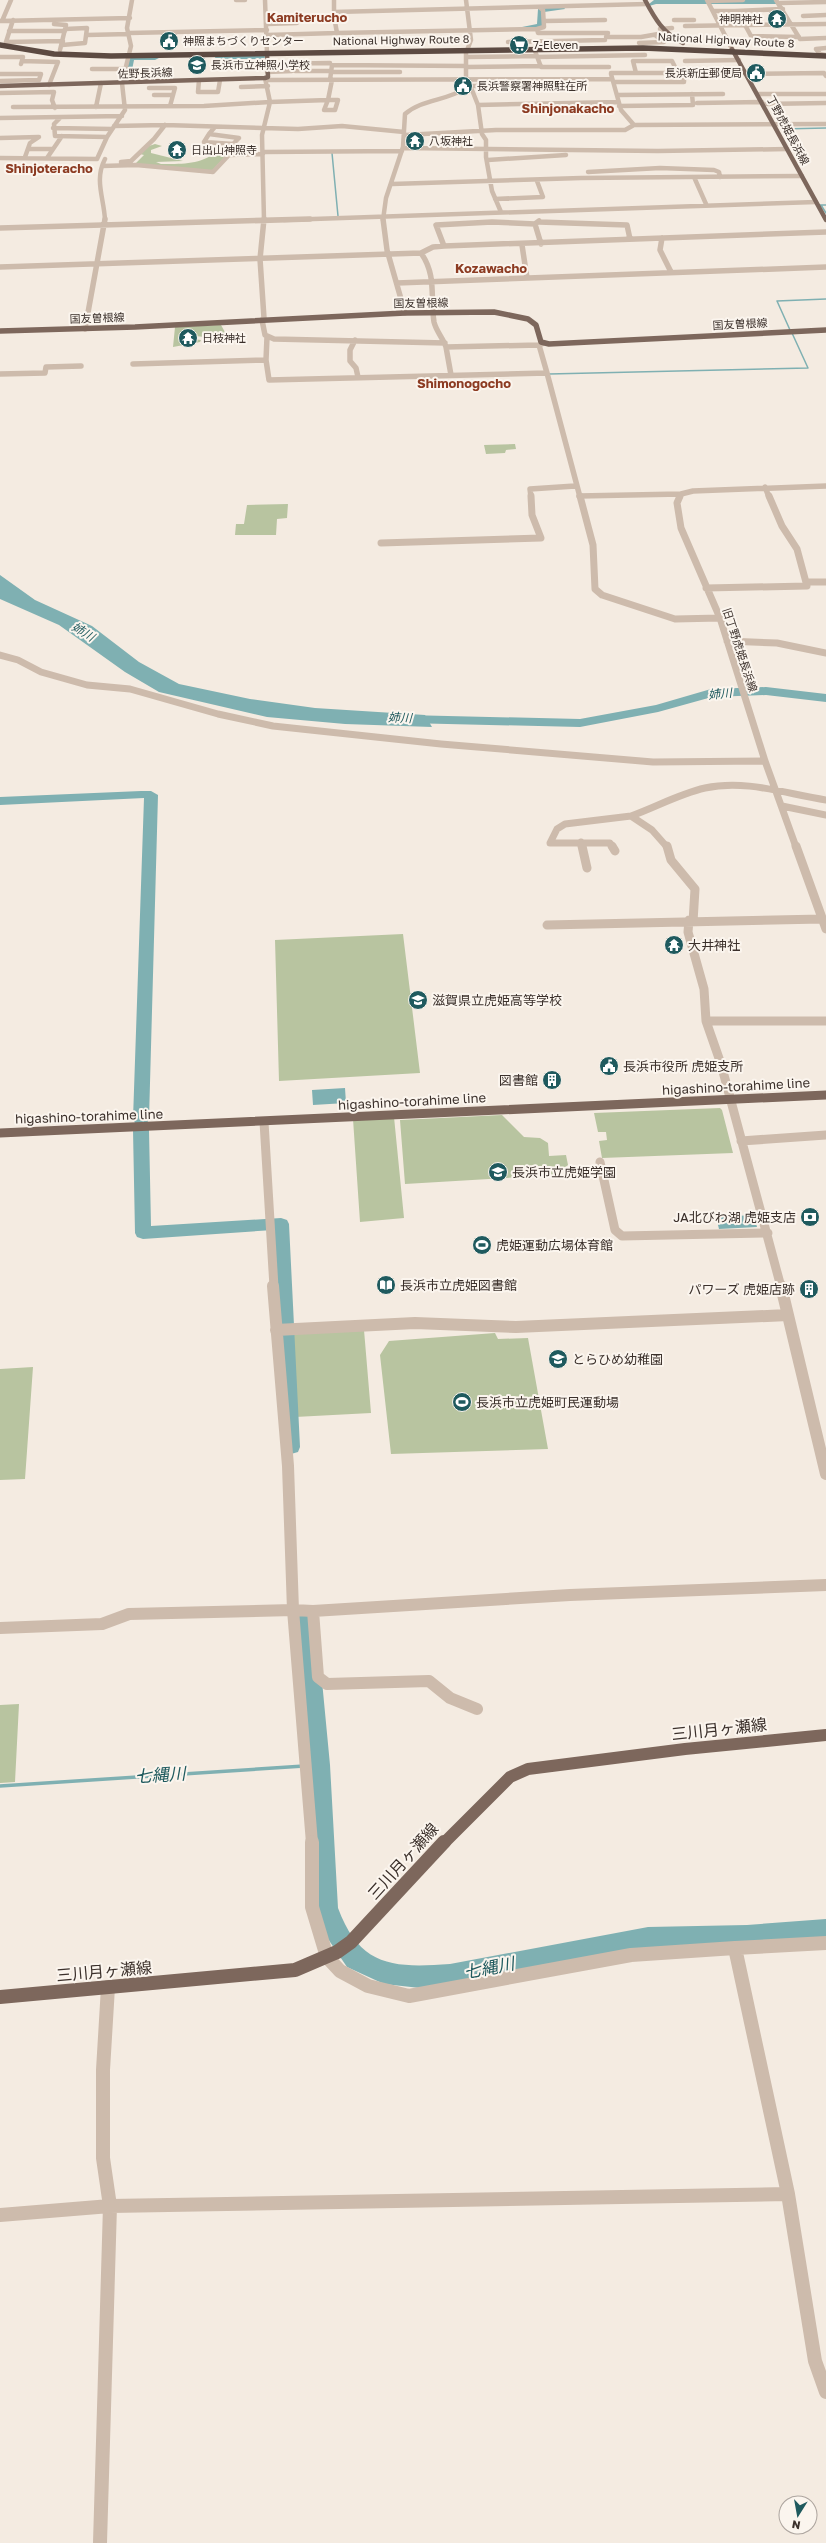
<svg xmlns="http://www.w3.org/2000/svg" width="826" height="2543" font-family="'Golos Text','Noto Sans JP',sans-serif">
<rect width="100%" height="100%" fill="#f4ebe1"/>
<!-- green -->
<path fill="#b8c4a0" d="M155,144L162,146L151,150V153L183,161L156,162L161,164C181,164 203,165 218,150L227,154L212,171L135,164L144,155L140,154L146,147Z
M221,325L226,334L224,337C212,342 198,332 185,338L201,340L200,342L173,347L175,327Z
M515,444L516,449L506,450L505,453L486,454L484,445Z
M288,504L287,518L277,519L276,535H235L236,524H244L247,505Z
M403,934L420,1073L279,1081L275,940Z
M720,1108L722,1110L733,1153L602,1158L599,1141L607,1140L606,1132H598L594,1113Z
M502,1115L524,1137L540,1138L548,1143L549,1156L566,1155L568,1165L556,1175L405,1184L400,1120Z
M394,1117L404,1218L360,1222L353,1119Z
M364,1330L371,1413L295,1417L291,1336L293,1334Z
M495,1333L498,1339L528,1338L548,1449L391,1454L380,1355L389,1341Z
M33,1367L25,1479L0,1480V1369Z
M19,1704L15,1782L0,1783V1705Z"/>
<!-- water -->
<path fill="#7fb0b2" d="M0,575L35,600L92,626L139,662L179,684L250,699L315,708L425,715L432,727L345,724L267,717L159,692L125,672L59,625L0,599Z
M345,1088L346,1103L313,1105L312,1090Z
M754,1215L757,1227L719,1229L716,1217Z"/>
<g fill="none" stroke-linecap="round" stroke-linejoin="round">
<!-- stream-far1 -->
<path stroke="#7fb0b2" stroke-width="1.5" d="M781,129L826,128
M332,153L338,216
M820,205H826
M821,205L826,213
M790,330L777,301L826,299
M549,374L808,368L792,333"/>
<!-- stream -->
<path stroke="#7fb0b2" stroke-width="3.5" d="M309,1765H320
M0,1786L304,1766"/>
<!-- river -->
<path fill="#7fb0b2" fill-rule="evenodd" d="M654,0H777L780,2L777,4H656L649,6V4Z
M563,6L565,9L544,12L543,27L520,30L517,28L537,24L538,9Z
M217,55H262L266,57L262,59H214Z
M128,56H155L159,58L155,60H134L130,80L126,82L122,80Z
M766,687L826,694V702L766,695L712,697L658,712L580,727L406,723L400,719L406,715L580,719L656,705L711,689Z
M141,791H151L158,795L149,1119L147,1123H135L133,1119L144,798L0,805V797Z
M141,1125L147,1126L149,1130L151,1226L281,1218L287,1220L289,1224L300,1447L298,1452L291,1454L284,1452L282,1447L273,1230L143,1239L137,1237L135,1233L133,1130L135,1126Z
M306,1610L313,1612L316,1618L330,1765L338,1908C360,1967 393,1968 450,1964L648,1927L747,1925L826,1919V1941L747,1947L648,1949L450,1986L420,1988L384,1984L347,1967L326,1936L316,1908L310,1765L296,1618L299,1612Z"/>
<!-- minor-far5 -->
<path stroke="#cdbbac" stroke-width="4.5" d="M236,0H245
M265,0L267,54
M334,0V12L647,4
M707,0L732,49
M776,0L800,39L826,38
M708,1L743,0
M780,3L826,2
M783,9L735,11L745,25L826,24
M714,11H735
M803,16L826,15
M13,20L6,42L63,41
M674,20H694
M0,21L130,18
M2,21L11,0
M544,21L605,20
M54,24L66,25L60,50
M267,24L297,23
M685,26L745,25L751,36L799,37
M537,29L538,33H608
M660,29L672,28
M9,31H65
M129,33L267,30
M337,33L537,29L544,27L543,10L539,7
M87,35L129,34
M267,35L337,33L335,22
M606,37H641L664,33
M508,42L605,40
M639,43L664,42L655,35
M62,45L85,43L87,28L65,29
M826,48L816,49L820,54L826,55
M535,51L541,67H609
M0,57H23L21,64
M466,57L537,56
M537,57L645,55
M22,61L58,62L49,85
M685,61L739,60
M267,64L330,63
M466,67L541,66
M92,69H125
M295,71H332
M267,72L292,71
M333,72H400
M611,73H747
M636,73L633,61H672L678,73
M0,74H41L39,80L0,81
M611,74L621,110L634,125
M747,74L824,73L826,76
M265,78L270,102L328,100
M199,80L198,92H218L220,80
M267,80L612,79
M330,80L332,65L466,66
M614,82H684V73
M467,86H513L512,80
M241,87L268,86
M149,88H175L170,106
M466,88L472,90L478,105L618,102
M0,93L54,92L52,100L55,108
M758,94H826
M154,95H173
M617,95L723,94
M328,100H338L335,110H324Z
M328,100L332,80
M697,103L762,102
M763,104L826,103
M478,105L482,134L486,140V157L492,191L501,212
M619,106L693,105L692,94
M13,107L204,106L270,102L262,135L264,220
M96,107L101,83
M0,118L122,116
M60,118L54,124L55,136L107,137
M114,126L165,125L298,129L342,126L404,132
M53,128L112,129
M209,134L239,138L233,144L204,142Z
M209,134L214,128
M405,135L496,130H625L634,125L826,124
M0,138L39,137L30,143L25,157
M403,148L658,151L787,149
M28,149H52
M264,152L402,151
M0,158L97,159L107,137L125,110L122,83L131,46L127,28L132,0
M47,158L62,136
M488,160L566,155
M121,162L131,161L154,139L165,125
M102,166L136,165L213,172L229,155L263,154
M588,172L660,168L714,170L719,172L720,177
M694,177L706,204
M392,184L581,178L802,176
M495,199L543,197L537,181
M105,220C104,198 94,180 105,159
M284,220L816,202
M383,220L386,198L403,147L405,114C422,99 447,101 466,88V53L471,40L466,0"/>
<!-- minor-far4 -->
<path stroke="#cdbbac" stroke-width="5.5" d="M264,219L260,259L264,318L262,320L265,335L274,339L445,343
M383,219L387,250L405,313
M539,221L535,224L541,244
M539,222L627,225L630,239
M0,228L310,219
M662,238L660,250L671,272
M522,245L527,278
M444,246L436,225L492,222L535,224
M421,253C437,276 430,296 434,322C436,331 443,338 446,347L539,345
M0,267L421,253L433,247L444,246L826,232
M397,283L826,267
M85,329L105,219
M267,337L266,360L269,380L547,373L539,345L544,343
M355,340L350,350V361L356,368L358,377
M446,347L451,375
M133,364L266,360
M547,373L580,497
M0,374L45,373L46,367L81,366
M765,487L769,497
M579,496L681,494
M531,497L530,489L575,486
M680,497L681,494L693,491L826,486"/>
<!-- minor-far3 -->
<path stroke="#cdbbac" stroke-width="7" d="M580,496L593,545L595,589L602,595L675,619L720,618
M680,496L677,503L681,528L720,618L765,761L796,847
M381,543L541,538L532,515L531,496
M806,582H826
M706,588L807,586L797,549L782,526L769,496
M727,641L777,643L826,653
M0,655L18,660L41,672L87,685L130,689L218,714L273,726L441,744L653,762L765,761
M782,806L826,815
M581,842L582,847
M612,847L610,843H550L557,829L565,824L631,816
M667,847L652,830L631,816C656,807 679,794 705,788C746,779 786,794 826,800"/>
<!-- minor-far2 -->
<path stroke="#cdbbac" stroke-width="9" d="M582,846L587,868
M612,846L615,851
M667,846L671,860L695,889L693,922
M796,846L826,929
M689,920L688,932L704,989L706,1021L721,1064L781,1287
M547,925L822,919
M706,1021H826
M264,1122L274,1287
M741,1141L826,1135
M600,1162L615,1230L622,1236L768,1233"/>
<!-- minor-far1 -->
<path stroke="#cdbbac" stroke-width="12" d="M273,1286L288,1466L293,1610L313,1611L570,1595L826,1585
M781,1286L826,1474
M276,1330L415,1323L516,1327L788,1315
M313,1611L318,1677L327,1684L429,1681L450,1698L477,1709
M0,1628L102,1624L129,1614L293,1610L312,1843"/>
<!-- minor -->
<path stroke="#cdbbac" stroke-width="14" d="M312,1842V1907L327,1957L340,1971L368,1986L409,1996L631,1955L735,1948
M788,2194L735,1948L826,1943
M0,2215L110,2206L103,2158V2070L108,1987
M100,2543L110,2206L788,2194L815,2361L826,2392"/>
<!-- major-far4 -->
<path stroke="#7d675c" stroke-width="4.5" d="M645,0C655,19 663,33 683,43
M732,49L826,220
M0,86L265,78L268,77L267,54"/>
<!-- major-far3 -->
<path stroke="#7d675c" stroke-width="5.5" d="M0,331L135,327L405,313L494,312L528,319L536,325L541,342L549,344L826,330"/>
<!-- major-far2 -->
<path stroke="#7d675c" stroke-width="9" d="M0,1133L826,1095"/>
<!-- major-far1 -->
<path stroke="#7d675c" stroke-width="12" d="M444,1843L510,1777L528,1769L685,1749L826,1735"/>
<!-- major -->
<path stroke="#7d675c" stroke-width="14" d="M0,1997L295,1970L337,1952L351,1942L444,1842"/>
<!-- highway -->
<path stroke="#5c4a42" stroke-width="5.5" d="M0,45L54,54L111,56L643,48L826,56"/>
</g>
<!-- icons -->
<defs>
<g id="temple-disc" transform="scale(1)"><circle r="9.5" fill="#1f5a5e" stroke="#fbf5ee"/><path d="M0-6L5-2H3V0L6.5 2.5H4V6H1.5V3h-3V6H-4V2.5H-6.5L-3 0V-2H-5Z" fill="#fff"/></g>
<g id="civic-disc" transform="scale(1)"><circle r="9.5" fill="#1f5a5e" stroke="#fbf5ee"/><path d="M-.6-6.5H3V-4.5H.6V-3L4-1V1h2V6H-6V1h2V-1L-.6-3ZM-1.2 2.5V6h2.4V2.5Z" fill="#fff"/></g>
<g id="supermarket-disc" transform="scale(1)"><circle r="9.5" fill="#1f5a5e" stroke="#fbf5ee"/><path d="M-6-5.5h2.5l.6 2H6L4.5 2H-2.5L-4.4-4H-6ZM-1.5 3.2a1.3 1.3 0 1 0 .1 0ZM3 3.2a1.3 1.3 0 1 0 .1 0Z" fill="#fff"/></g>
<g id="school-disc" transform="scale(1)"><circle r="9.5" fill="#1f5a5e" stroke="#fbf5ee"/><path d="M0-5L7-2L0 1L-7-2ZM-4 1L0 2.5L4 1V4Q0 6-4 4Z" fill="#fff"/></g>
<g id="building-disc" transform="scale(1)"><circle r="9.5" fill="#1f5a5e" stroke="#fbf5ee"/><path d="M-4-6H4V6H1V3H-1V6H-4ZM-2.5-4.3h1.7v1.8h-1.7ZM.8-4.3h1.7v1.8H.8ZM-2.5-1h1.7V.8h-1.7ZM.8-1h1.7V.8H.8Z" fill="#fff"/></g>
<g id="bank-disc" transform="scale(1)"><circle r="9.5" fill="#1f5a5e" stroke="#fbf5ee"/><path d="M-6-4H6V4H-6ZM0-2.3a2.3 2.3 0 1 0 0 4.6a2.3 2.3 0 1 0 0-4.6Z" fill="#fff"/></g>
<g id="stadium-disc" transform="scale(1)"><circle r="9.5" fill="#1f5a5e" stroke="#fbf5ee"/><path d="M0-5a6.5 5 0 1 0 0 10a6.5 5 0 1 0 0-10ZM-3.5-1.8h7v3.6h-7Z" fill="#fff"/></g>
<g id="library-disc" transform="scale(1)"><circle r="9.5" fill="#1f5a5e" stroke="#fbf5ee"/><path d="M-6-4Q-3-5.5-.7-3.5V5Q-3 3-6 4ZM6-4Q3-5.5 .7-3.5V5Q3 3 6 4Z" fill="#fff"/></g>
</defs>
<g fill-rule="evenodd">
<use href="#temple-disc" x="777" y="19"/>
<use href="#civic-disc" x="169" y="41"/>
<use href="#supermarket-disc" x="519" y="45"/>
<use href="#school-disc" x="197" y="65"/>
<use href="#civic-disc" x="756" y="73"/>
<use href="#civic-disc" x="463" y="86"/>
<use href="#temple-disc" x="415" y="141"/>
<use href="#temple-disc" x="177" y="150"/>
<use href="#temple-disc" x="188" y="338"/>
<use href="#temple-disc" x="674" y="945"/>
<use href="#school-disc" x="418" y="1000"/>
<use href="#civic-disc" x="609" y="1066"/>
<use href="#building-disc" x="552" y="1080"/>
<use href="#school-disc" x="498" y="1172"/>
<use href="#bank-disc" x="810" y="1217"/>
<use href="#stadium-disc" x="482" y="1245"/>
<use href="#library-disc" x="386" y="1285"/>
<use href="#building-disc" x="809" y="1289"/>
<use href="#school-disc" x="558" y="1359"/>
<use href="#stadium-disc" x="462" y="1402"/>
</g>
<g text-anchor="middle" stroke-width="4" stroke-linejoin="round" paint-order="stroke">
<!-- far-poi labels -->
<g font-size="11" fill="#3b302b" stroke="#fbf5ee" text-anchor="start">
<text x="763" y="23" text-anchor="end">神明神社</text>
<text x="183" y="45">神照まちづくりセンター</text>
<text x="533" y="49">7-Eleven</text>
<text x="211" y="69">長浜市立神照小学校</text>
<text x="742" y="77" text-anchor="end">長浜新庄郵便局</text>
<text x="477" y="90">長浜警察署神照駐在所</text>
<text x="429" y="145">八坂神社</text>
<text x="191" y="154">日出山神照寺</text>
<text x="202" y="342">日枝神社</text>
</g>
<!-- far-street labels -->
<g font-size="11" fill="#3b302b" stroke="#fbf5ee">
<text transform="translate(401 40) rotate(-1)" y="4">National Highway Route 8</text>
<text transform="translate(726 40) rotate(3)" y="4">National Highway Route 8</text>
<text transform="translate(145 73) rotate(-2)" y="4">佐野長浜線</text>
<text transform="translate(788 130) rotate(62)" y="4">丁野虎姫長浜線</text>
<text transform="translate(421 303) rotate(-1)" y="4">国友曽根線</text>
<text transform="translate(97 318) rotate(-2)" y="4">国友曽根線</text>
<text transform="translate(740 324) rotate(-3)" y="4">国友曽根線</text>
<text transform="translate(740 650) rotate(72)" y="4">旧丁野虎姫長浜線</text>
</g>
<!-- far-water labels -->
<g font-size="12" font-style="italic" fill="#1f5a5e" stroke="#fbf5ee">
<text transform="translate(83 632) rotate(31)" y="4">姉川</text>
<text transform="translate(720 694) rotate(-5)" y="4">姉川</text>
<text transform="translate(400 718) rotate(2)" y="4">姉川</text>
</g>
<!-- far-quarter labels -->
<g font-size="13" font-weight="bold" fill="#8c3b22" stroke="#fbf5ee">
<text x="307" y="22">Kamiterucho</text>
<text x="568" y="113">Shinjonakacho</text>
<text x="49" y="173">Shinjoteracho</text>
<text x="491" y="273">Kozawacho</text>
<text x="464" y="388">Shimonogocho</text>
</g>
<!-- poi labels -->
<g font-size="13" fill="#3b302b" stroke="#fbf5ee" text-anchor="start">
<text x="688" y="950">大井神社</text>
<text x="432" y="1005">滋賀県立虎姫高等学校</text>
<text x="623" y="1071">長浜市役所 虎姫支所</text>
<text x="538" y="1085" text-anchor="end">図書館</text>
<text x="512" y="1177">長浜市立虎姫学園</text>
<text x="796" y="1222" text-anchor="end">JA北びわ湖 虎姫支店</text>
<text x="496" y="1250">虎姫運動広場体育館</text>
<text x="400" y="1290">長浜市立虎姫図書館</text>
<text x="795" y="1294" text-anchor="end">パワーズ 虎姫店跡</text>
<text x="572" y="1364">とらひめ幼稚園</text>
<text x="476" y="1407">長浜市立虎姫町民運動場</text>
</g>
<!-- street labels -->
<g font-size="13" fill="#3b302b" stroke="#fbf5ee">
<text transform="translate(736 1086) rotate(-3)" y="5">higashino-torahime line</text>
<text transform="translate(412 1101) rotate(-3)" y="5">higashino-torahime line</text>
<text transform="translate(89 1116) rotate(-2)" y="5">higashino-torahime line</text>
</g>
<!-- near-street labels -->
<g font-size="16" fill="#3b302b" stroke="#fbf5ee">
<text transform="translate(719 1729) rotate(-6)" y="6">三川月ヶ瀬線</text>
<text transform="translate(403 1861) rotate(-48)" y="6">三川月ヶ瀬線</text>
<text transform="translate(104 1971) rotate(-5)" y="6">三川月ヶ瀬線</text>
</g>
<!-- near-water labels -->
<g font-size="17" font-style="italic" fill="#1f5a5e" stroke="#fbf5ee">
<text transform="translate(160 1775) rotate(-4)" y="6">七縄川</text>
<text transform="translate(489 1968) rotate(-11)" y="6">七縄川</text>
</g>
</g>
<!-- north arrow -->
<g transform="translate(798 2515) rotate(191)"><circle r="19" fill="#fbf5ee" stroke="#aea6a0"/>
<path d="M0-3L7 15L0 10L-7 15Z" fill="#1f5a5e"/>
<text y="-6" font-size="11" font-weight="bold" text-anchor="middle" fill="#3b302b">N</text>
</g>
</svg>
